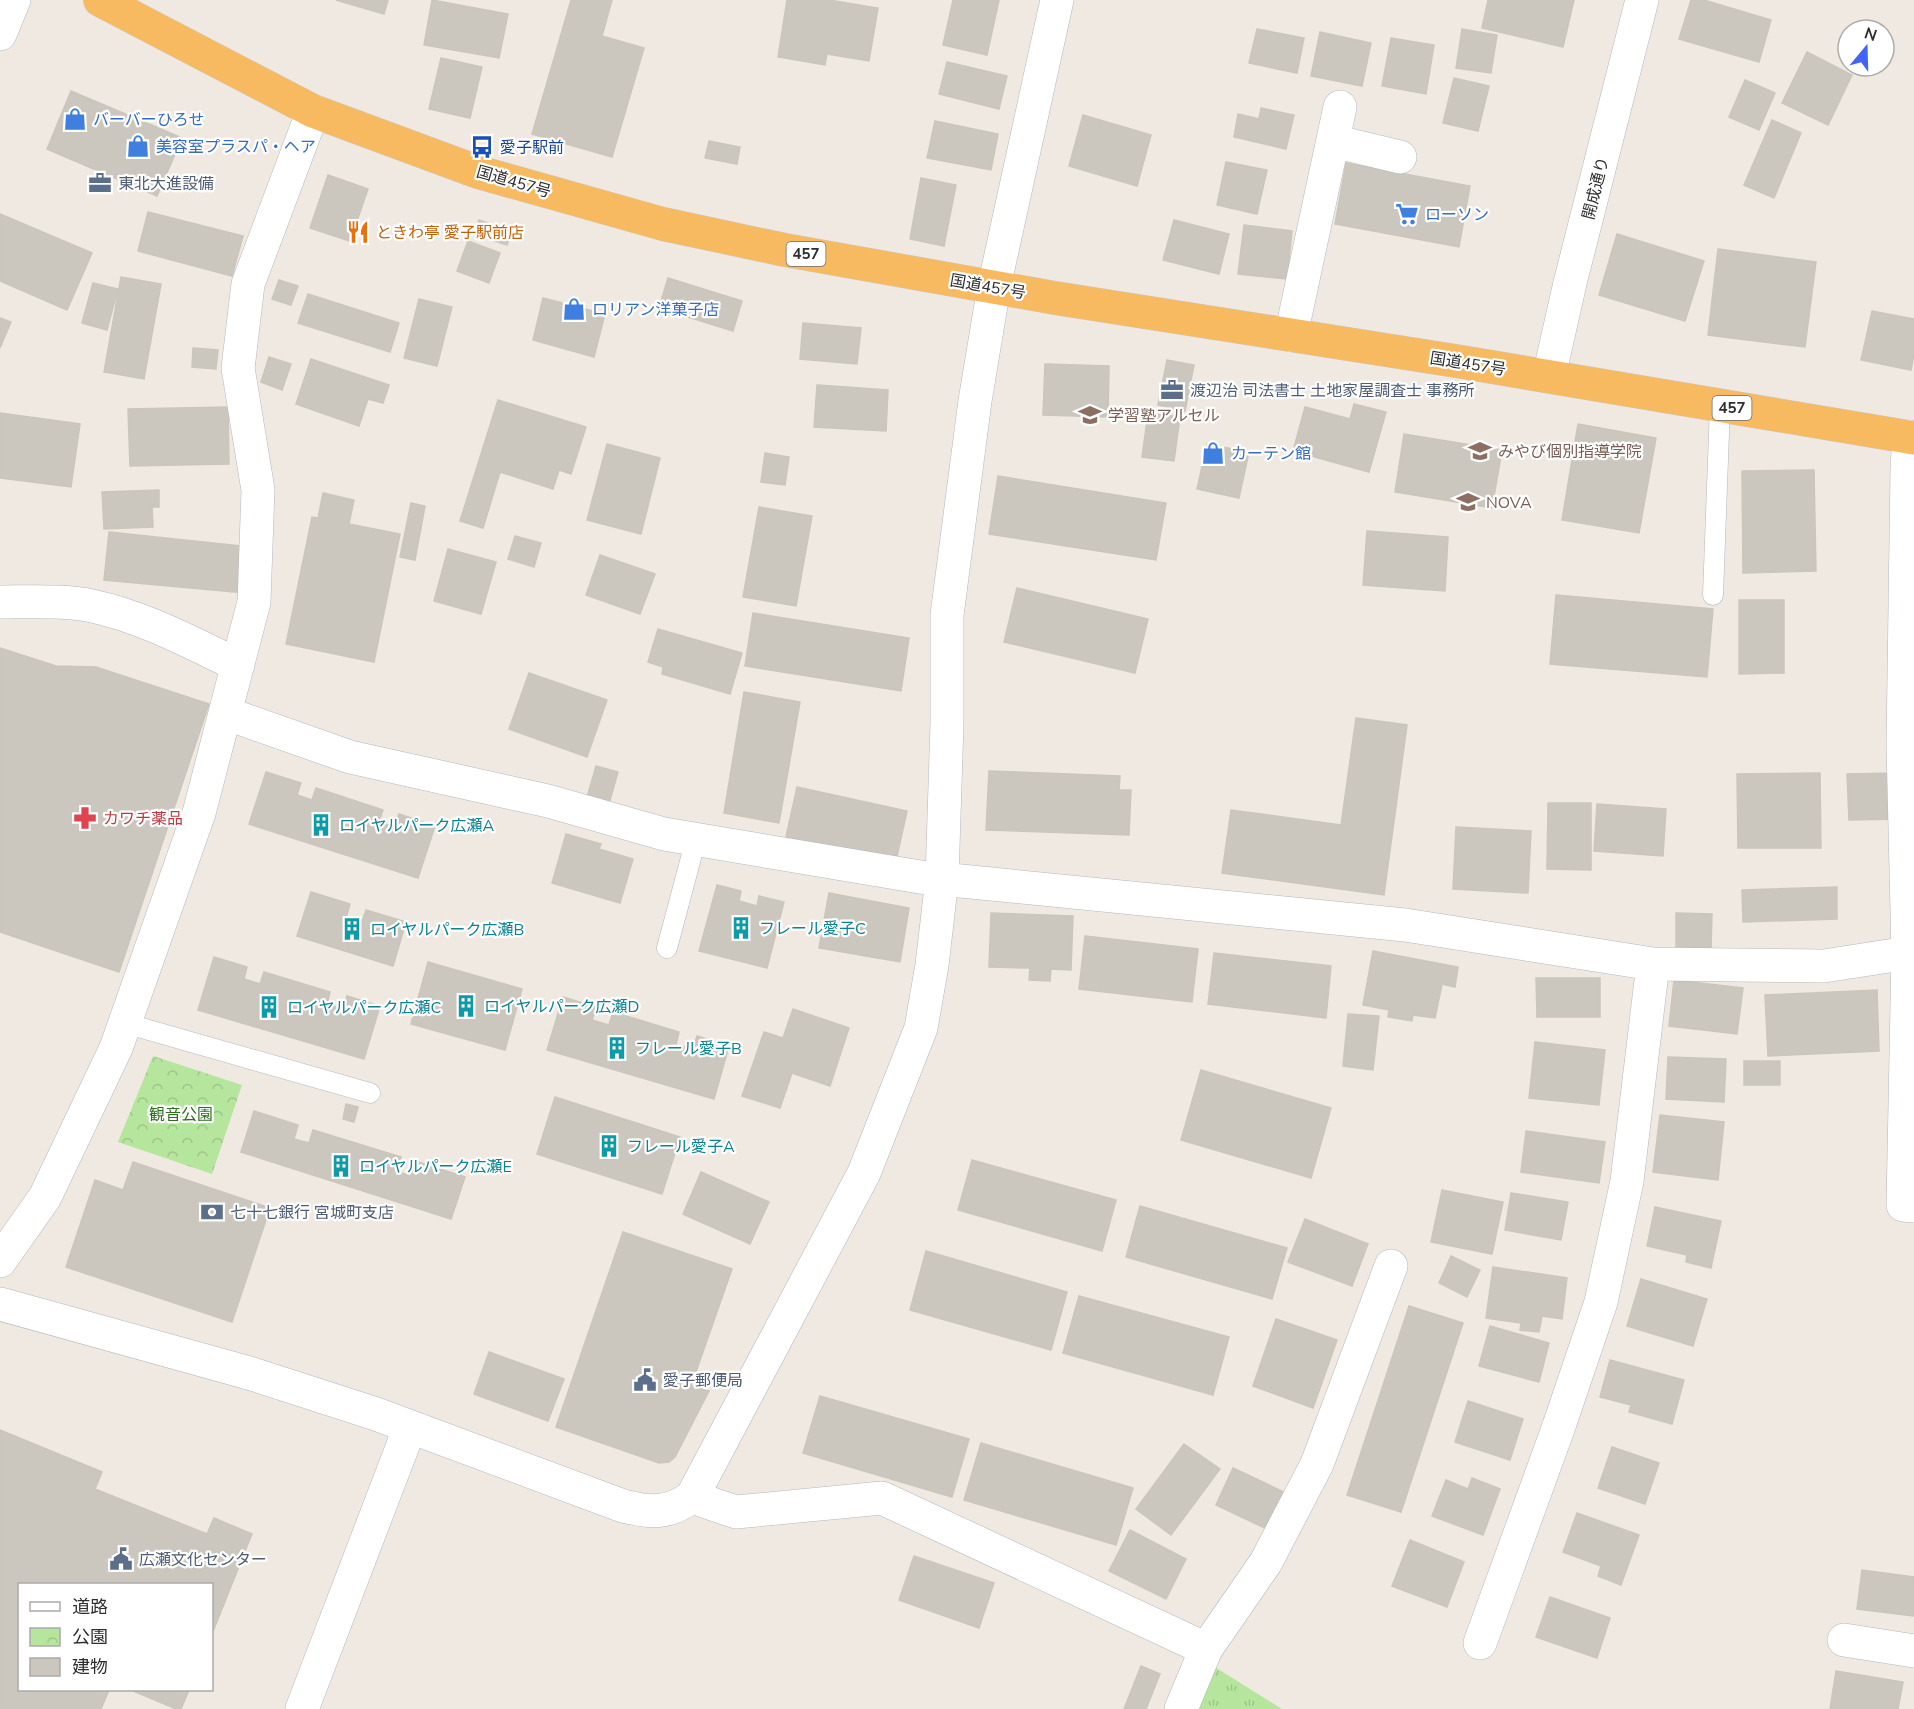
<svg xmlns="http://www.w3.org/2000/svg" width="1914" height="1709" font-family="'Nunito Sans','Noto Sans JP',sans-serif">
<defs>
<pattern id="grass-tufts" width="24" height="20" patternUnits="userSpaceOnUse" patternTransform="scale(1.5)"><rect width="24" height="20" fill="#b6e59e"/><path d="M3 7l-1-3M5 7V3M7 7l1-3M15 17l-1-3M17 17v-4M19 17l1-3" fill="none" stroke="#9dc588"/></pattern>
<pattern id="park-crowns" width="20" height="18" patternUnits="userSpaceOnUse" patternTransform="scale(1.5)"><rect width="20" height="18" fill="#b6e59e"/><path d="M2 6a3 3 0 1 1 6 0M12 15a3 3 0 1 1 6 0" fill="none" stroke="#9dc588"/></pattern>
</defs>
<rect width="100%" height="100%" fill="#efe9e1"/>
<!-- grass -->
<path fill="url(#grass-tufts)" d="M1202,1659L1282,1709H1181Z"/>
<!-- park -->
<path fill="url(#park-crowns)" d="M153,1056L242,1085L212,1174L118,1142Z"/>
<!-- building -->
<path fill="#cbc7bf" stroke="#cbc5ba" stroke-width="1.5" d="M336,0H388L384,14Z
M432,0L508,14L499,58L424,45Z
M571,0H612L602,36L644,48L612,157L532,134Z
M787,0H829L878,8L869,61L827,54L825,65L778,57Z
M953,0H999L987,55L943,45Z
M1488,0H1574L1563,47L1482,28Z
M1691,0H1704L1771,20L1759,62L1679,39Z
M1257,29L1304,38L1297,73L1249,63Z
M1462,29L1497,35L1491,73L1456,68Z
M1320,32L1371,43L1362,86L1311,76Z
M1391,38L1434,45L1426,94L1382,86Z
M1807,52L1852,75L1828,125L1782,103Z
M441,58L482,67L470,118L429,109Z
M947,62L1007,76L999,109L939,94Z
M1454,78L1489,86L1478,131L1443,123Z
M1745,80L1775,93L1759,130L1729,117Z
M71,91L182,138L157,196L47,149Z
M1261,108L1294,115L1286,149L1234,137L1238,114L1259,119Z
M1083,115L1151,135L1137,186L1069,166Z
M1772,120L1801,133L1774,198L1744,185Z
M935,121L998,134L991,170L927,158Z
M709,141L740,147L737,164L705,158Z
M1226,162L1267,170L1257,214L1217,205Z
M1346,163L1470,186L1459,247L1335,224Z
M328,175L368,189L350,241L310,228Z
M921,178L956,185L944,246L910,239Z
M148,212L243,236L232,276L138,251Z
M0,214L92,253L67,310L0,281Z
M479,220L512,231L507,245L474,234Z
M1174,220L1229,234L1219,274L1163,260Z
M1244,225L1292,231L1287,279L1238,274Z
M1617,234L1704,261L1685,321L1599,295Z
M468,241L500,253L489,283L457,271Z
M1718,249L1816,262L1805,347L1708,335Z
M121,277L161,284L144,379L104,372Z
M668,278L742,301L733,331L659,308Z
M279,280L298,286L291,305L272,299Z
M93,283L118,289L107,330L82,323Z
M308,294L399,323L390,352L298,323Z
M543,298L605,314L594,357L533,340Z
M419,299L452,307L437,366L404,358Z
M1872,311L1914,319V354L1911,370L1861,360Z
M0,318L11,322L0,348Z
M803,323L861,328L857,364L800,359Z
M193,348L218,350L216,369L192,367Z
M269,357L291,364L282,390L261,382Z
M311,359L389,385L383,403L368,399L359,426L296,404Z
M1167,360L1194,365L1185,411L1158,405Z
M1045,364L1109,366L1108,417L1043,415Z
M817,385L888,390L886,431L814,427Z
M498,400L586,427L571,474L559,470L553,489L500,472L483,528L460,521Z
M1354,404L1386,412L1369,472L1293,451L1305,407L1350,419Z
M228,407L229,464L130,466L128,409Z
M0,413L80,424L71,487L0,478Z
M1148,413L1180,417L1174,461L1142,457Z
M1578,424L1656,438L1639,533L1562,520Z
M1404,434L1502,450L1492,508L1395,492Z
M607,444L660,458L641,534L587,520Z
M1207,444L1249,452L1239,498L1197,489Z
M765,453L789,457L785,485L761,482Z
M1814,470L1816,571L1743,573L1742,471Z
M998,476L1166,503L1156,560L989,534Z
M159,490V507H152L153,527L104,529L102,492Z
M323,493L354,500L349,524L400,534L374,662L286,644L312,517L318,518Z
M411,503L425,506L415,560L400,557Z
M759,507L812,516L796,606L743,597Z
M1367,531L1448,537L1445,591L1363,585Z
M109,532L250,547L245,593L104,580Z
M515,536L541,543L534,567L508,559Z
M448,549L496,562L481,614L434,601Z
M600,555L655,574L640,614L586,595Z
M1017,588L1148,619L1135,673L1004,642Z
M1556,595L1713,609L1707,677L1550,664Z
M1739,600H1784V673L1739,674Z
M753,613L909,638L901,691L745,666Z
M658,629L742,653L730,694L662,674L663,667L648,662Z
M0,648L56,666L96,667L209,704L119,972L0,932Z
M529,673L607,700L587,757L509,729Z
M744,692L800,702L779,823L724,813Z
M1356,718L1407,725L1384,895L1222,873L1231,810L1341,825Z
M596,766L618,772L608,807L586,801Z
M989,771L1120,776L1119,790H1131L1129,835L986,830Z
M266,772L301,783L297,795L312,800L316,788L383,810L379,822L394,827L399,814L435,826L418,878L249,824Z
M1820,773L1821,848H1738L1737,774Z
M1900,773L1901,819L1849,820L1847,774Z
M797,787L907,811L896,861L786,837Z
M1548,803H1591V870L1547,869Z
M1597,804L1666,809L1663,856L1594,851Z
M1456,827L1531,831L1528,893L1453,889Z
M566,834L601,844L599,849L633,859L620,903L552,883Z
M717,885L741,891L739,901L757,906L759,896L784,902L767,968L699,951Z
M1837,887V919L1743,922L1742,890Z
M311,892L350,904L346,918L362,922L366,910L406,922L393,966L297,936Z
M829,893L909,908L900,962L819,948Z
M991,913L1073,916L1071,970L1051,969L1050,981L1029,980L1030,968L989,967Z
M1676,913L1712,914L1711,948L1676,947Z
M1085,936L1198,949L1192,1002L1079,989Z
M1373,951L1458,967L1455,987L1442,984L1435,1018L1413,1015L1412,1021L1388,1017L1389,1010L1363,1005Z
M1214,953L1331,966L1326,1018L1208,1004Z
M214,957L247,967L244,979L260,984L264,972L330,992L327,1004L343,1009L347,996L380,1006L364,1059L198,1010Z
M428,962L522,989L505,1050L411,1024Z
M1536,978H1600V1017H1537Z
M1674,980L1743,988L1737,1034L1669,1026Z
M1877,990L1879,1051L1768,1056L1765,995Z
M563,997L596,1007L592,1020L609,1025L613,1012L679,1032L676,1045L693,1050L697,1036L729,1046L714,1099L547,1050Z
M793,1009L849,1028L830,1086L792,1073L780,1108L742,1096L764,1032L783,1038Z
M1348,1014L1379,1016L1373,1070L1343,1066Z
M1535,1042L1605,1050L1599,1105L1529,1098Z
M1668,1057L1726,1059L1724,1102L1666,1099Z
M1744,1061H1780V1085H1744Z
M1201,1070L1331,1108L1311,1178L1181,1140Z
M555,1097L680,1137L662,1194L537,1154Z
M346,1104L358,1107L354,1122L343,1119Z
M254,1111L298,1125L294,1139L309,1143L313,1130L401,1157L396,1171L411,1176L415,1161L465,1177L451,1219L241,1152Z
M1660,1115L1724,1122L1718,1180L1653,1172Z
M1526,1131L1605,1142L1599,1183L1521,1172Z
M972,1160L1116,1200L1102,1251L958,1210Z
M133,1162L270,1208L232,1322L66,1267L95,1180L123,1190Z
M701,1172L769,1202L750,1244L683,1214Z
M1442,1190L1503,1202L1492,1254L1431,1242Z
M1511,1193L1568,1202L1561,1240L1505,1230Z
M1140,1206L1287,1248L1272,1299L1126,1257Z
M1655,1207L1721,1221L1711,1268L1686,1262L1687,1255L1647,1246Z
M1305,1219L1368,1244L1352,1286L1288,1262Z
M623,1232L732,1269L691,1386L709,1391L675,1457L669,1462L659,1463L556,1427Z
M926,1251L1067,1292L1051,1350L910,1310Z
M1451,1256L1480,1270L1467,1297L1439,1283Z
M1493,1267L1567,1278L1562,1319L1542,1316L1539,1332L1520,1330L1521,1323L1486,1318Z
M1641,1279L1707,1299L1693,1346L1627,1326Z
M1079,1296L1229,1337L1213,1395L1063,1353Z
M1409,1306L1463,1323L1401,1512L1347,1495Z
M1276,1319L1337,1340L1313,1408L1253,1386Z
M1490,1326L1549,1343L1539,1382L1479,1366Z
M489,1352L564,1379L548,1421L474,1394Z
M1610,1360L1684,1380L1672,1424L1629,1412L1631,1405L1600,1397Z
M820,1396L969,1439L952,1497L803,1453Z
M1468,1401L1523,1419L1510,1460L1455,1442Z
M0,1430L102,1472L95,1489L207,1534L214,1518L252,1534L212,1634V1584H20V1690H109L101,1709H0Z
M981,1443L1133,1488L1116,1545L964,1500Z
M1184,1444L1220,1469L1171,1535L1136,1509Z
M1612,1447L1659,1463L1645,1504L1598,1488Z
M1233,1468L1288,1494L1271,1531L1216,1505Z
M1472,1478L1500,1489L1483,1535L1432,1516L1446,1480L1468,1489Z
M1577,1513L1639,1535L1621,1585L1598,1576L1601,1566L1563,1552Z
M1130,1530L1186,1559L1166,1599L1109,1571Z
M1410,1540L1464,1562L1447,1607L1392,1586Z
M914,1556L994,1583L979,1628L899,1600Z
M1862,1570L1914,1577V1616L1857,1609Z
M1550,1597L1610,1618L1597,1658L1536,1637Z
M1141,1666L1160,1674L1146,1709H1124Z
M1836,1671L1903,1682L1898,1709H1830Z
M131,1690H189L181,1709H176Z"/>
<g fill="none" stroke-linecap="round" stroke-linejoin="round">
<!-- service casing -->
<g stroke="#b4b7c1" stroke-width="21">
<path id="service" d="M1713,595L1720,406
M667,948L696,839
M124,1023L370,1093"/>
</g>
<!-- minor casing -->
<g stroke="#b4b7c1" stroke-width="34">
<path id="minor" d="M1333,141L1400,157
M994,287L1057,0
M1291,335L1340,107
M1909,437L1907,468L1903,745L1908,953L1903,1205L1914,1206
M0,602C28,602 66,600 92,606C144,617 191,643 238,665
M225,713L350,757L548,801L664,834L920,877L1405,925L1653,964L1824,966L1914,952
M0,1261L45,1197L116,1048L199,813L254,602L258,490L238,368L248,284L313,111
M692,1497L736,1512L882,1498L1206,1649L1181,1709
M1844,1640L1914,1651
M1480,1643L1559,1426L1601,1302L1627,1181L1653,964
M1206,1649L1266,1562L1317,1464L1391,1266
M302,1709L410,1427"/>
</g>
<!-- tertiary casing -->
<g stroke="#b4b7c1" stroke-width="34">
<path id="tertiary" d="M1549,376L1570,283L1642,0
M0,1304L249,1373L376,1414L623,1506C651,1513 668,1514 692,1497L864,1173L921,1028L932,965L942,879L947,723V615L975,401L994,287"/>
</g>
<!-- secondary casing -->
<g stroke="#b4b7c1" stroke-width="34">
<path id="secondary" d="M0,34L14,0"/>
</g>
<!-- trunk casing -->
<g stroke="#c9c9c9" stroke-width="34">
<path id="trunk" d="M100,0L313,111L478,172L663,224L785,250L1055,298L1462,362L1914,438"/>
</g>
<!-- service -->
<use href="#service" stroke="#fff" stroke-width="20"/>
<!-- minor -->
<use href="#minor" stroke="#fff" stroke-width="33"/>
<!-- tertiary -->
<use href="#tertiary" stroke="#fff" stroke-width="33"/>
<!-- secondary -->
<use href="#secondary" stroke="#fff" stroke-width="33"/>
<!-- trunk -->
<use href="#trunk" stroke="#f8ba60" stroke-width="33"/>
</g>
<!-- icons -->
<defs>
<g id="shop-bare" transform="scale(1.8)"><path d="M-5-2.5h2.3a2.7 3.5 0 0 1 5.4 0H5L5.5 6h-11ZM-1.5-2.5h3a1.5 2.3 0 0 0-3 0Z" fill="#3f7fe0" stroke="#fff" stroke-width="2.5" paint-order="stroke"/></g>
<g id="bus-bare" transform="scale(1.8)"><path d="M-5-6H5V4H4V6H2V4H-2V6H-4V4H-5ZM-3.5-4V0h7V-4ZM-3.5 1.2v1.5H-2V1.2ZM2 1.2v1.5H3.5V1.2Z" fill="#1a4fb4" stroke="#fff" stroke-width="2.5" paint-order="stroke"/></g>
<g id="office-bare" transform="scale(1.8)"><path d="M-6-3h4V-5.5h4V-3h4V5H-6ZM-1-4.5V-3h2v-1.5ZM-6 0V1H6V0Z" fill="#5c6f8a" stroke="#fff" stroke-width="2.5" paint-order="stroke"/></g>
<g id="supermarket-bare" transform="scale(1.8)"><path d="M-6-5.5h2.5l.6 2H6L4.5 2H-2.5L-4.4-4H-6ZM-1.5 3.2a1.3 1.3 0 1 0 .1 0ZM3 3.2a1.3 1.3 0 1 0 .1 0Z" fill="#3f7fe0" stroke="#fff" stroke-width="2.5" paint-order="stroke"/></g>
<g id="restaurant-bare" transform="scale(1.8)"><path d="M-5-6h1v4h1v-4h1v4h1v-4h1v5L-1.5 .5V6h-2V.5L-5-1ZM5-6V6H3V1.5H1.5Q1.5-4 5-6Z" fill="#e8710a" stroke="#fff" stroke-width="2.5" paint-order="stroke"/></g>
<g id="school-bare" transform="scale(1.8)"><path d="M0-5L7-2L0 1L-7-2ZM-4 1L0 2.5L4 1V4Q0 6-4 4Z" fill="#8d6e63" stroke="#fff" stroke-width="2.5" paint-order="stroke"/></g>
<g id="pharmacy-bare" transform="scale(1.8)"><path d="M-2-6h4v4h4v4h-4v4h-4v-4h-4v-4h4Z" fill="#e0444e" stroke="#fff" stroke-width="2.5" paint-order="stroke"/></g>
<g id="building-bare" transform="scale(1.8)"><path d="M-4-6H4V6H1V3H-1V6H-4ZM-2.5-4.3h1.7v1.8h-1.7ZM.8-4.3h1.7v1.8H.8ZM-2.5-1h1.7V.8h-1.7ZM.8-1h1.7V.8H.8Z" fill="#0f9aa8" stroke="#fff" stroke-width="2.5" paint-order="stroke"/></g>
<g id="bank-bare" transform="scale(1.8)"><path d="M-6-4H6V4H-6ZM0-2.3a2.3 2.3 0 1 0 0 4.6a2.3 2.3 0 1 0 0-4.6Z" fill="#5c6f8a" stroke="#fff" stroke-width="2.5" paint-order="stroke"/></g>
<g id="civic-bare" transform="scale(1.8)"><path d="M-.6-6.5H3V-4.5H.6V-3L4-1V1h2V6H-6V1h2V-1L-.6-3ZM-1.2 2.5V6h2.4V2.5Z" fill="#5c6f8a" stroke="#fff" stroke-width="2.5" paint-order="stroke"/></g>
</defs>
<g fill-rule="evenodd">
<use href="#shop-bare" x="75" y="119"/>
<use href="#shop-bare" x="138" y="146"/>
<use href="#bus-bare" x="482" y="147"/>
<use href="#office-bare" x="100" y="183"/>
<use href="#supermarket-bare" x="1407" y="214"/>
<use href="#restaurant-bare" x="358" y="232"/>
<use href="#shop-bare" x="574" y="309"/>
<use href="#office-bare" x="1172" y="390"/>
<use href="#school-bare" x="1090" y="415"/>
<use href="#school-bare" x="1480" y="451"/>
<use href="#shop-bare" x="1213" y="453"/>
<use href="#school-bare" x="1468" y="502"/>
<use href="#pharmacy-bare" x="85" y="818"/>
<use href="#building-bare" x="321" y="825"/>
<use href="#building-bare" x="741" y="928"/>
<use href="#building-bare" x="352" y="929"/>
<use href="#building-bare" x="466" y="1006"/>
<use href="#building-bare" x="269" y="1007"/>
<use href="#building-bare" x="617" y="1048"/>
<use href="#building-bare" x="609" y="1146"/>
<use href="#building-bare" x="341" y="1166"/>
<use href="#bank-bare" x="212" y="1212"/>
<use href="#civic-bare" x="645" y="1380"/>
<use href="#civic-bare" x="121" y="1559"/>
</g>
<g text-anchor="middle" stroke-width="4.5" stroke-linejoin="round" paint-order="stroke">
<!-- shield labels -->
<g fill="#fff" stroke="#6d6d6d" stroke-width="1.5">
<rect x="786.5" y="242" width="39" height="24" rx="4.5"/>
<rect x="1712.5" y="396" width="39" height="24" rx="4.5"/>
</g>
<g font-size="15" font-weight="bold" fill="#2e2e2e">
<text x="806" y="259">457</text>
<text x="1732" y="413">457</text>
</g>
<!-- shop labels -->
<g font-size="16" fill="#366cbe" stroke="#fff" text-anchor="start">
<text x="93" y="125">バーバーひろせ</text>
<text x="156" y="152">美容室プラスパ・ヘア</text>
<text x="1425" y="220">ローソン</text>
<text x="592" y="315">ロリアン洋菓子店</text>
<text x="1231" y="459">カーテン館</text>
</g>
<!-- transit labels -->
<g font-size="16" fill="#164399" stroke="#fff" text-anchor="start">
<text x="500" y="153">愛子駅前</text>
</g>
<!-- street labels -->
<g font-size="16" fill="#2e2e2e" stroke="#fff">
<text transform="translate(514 181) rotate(16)" y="6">国道457号</text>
<text transform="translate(1595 188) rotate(-76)" y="6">開成通り</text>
<text transform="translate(988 286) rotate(10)" y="6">国道457号</text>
<text transform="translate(1468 363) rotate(9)" y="6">国道457号</text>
</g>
<!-- service labels -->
<g font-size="16" fill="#4e5e75" stroke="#fff" text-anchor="start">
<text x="118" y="189">東北大進設備</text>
<text x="1190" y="396">渡辺治 司法書士 土地家屋調査士 事務所</text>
<text x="230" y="1218">七十七銀行 宮城町支店</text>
<text x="663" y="1386">愛子郵便局</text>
<text x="139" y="1565">広瀬文化センター</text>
</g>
<!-- food labels -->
<g font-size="16" fill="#c56008" stroke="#fff" text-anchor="start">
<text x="376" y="238">ときわ亭 愛子駅前店</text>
</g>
<!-- education labels -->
<g font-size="16" fill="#785e54" stroke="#fff" text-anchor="start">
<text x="1108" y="421">学習塾アルセル</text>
<text x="1498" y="457">みやび個別指導学院</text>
<text x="1486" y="508">NOVA</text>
</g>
<!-- health labels -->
<g font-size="16" fill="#be3a42" stroke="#fff" text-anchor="start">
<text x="103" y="824">カワチ薬品</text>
</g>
<!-- culture labels -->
<g font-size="16" fill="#0d838f" stroke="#fff" text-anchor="start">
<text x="339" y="831">ロイヤルパーク広瀬A</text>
<text x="759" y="934">フレール愛子C</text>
<text x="370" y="935">ロイヤルパーク広瀬B</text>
<text x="484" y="1012">ロイヤルパーク広瀬D</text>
<text x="287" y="1013">ロイヤルパーク広瀬C</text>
<text x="635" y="1054">フレール愛子B</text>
<text x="627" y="1152">フレール愛子A</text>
<text x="359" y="1172">ロイヤルパーク広瀬E</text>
</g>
<!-- park labels -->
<g font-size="16" fill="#2c6e1b" stroke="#fff">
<text x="181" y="1120">観音公園</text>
</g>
</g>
<!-- legend -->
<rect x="18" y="1583" width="195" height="108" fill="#ffffff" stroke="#ababab" stroke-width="1.5"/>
<rect x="30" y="1602" width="30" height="9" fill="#ffffff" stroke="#ababab" stroke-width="1.5"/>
<text x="72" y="1613" font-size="18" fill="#2e2e2e">道路</text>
<rect x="30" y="1628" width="30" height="18" fill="url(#park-crowns)" stroke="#ababab" stroke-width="1.5"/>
<text x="72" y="1643" font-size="18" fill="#2e2e2e">公園</text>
<rect x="30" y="1658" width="30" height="18" fill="#cbc7bf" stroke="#ababab" stroke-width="1.5"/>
<text x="72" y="1673" font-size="18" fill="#2e2e2e">建物</text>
<!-- north arrow -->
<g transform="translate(1866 48) rotate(19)"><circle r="28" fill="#ffffff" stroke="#ababab" stroke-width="1.5"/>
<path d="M0-4.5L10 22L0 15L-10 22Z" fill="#4264fb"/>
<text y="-9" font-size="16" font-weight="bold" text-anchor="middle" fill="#2e2e2e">N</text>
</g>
</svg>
